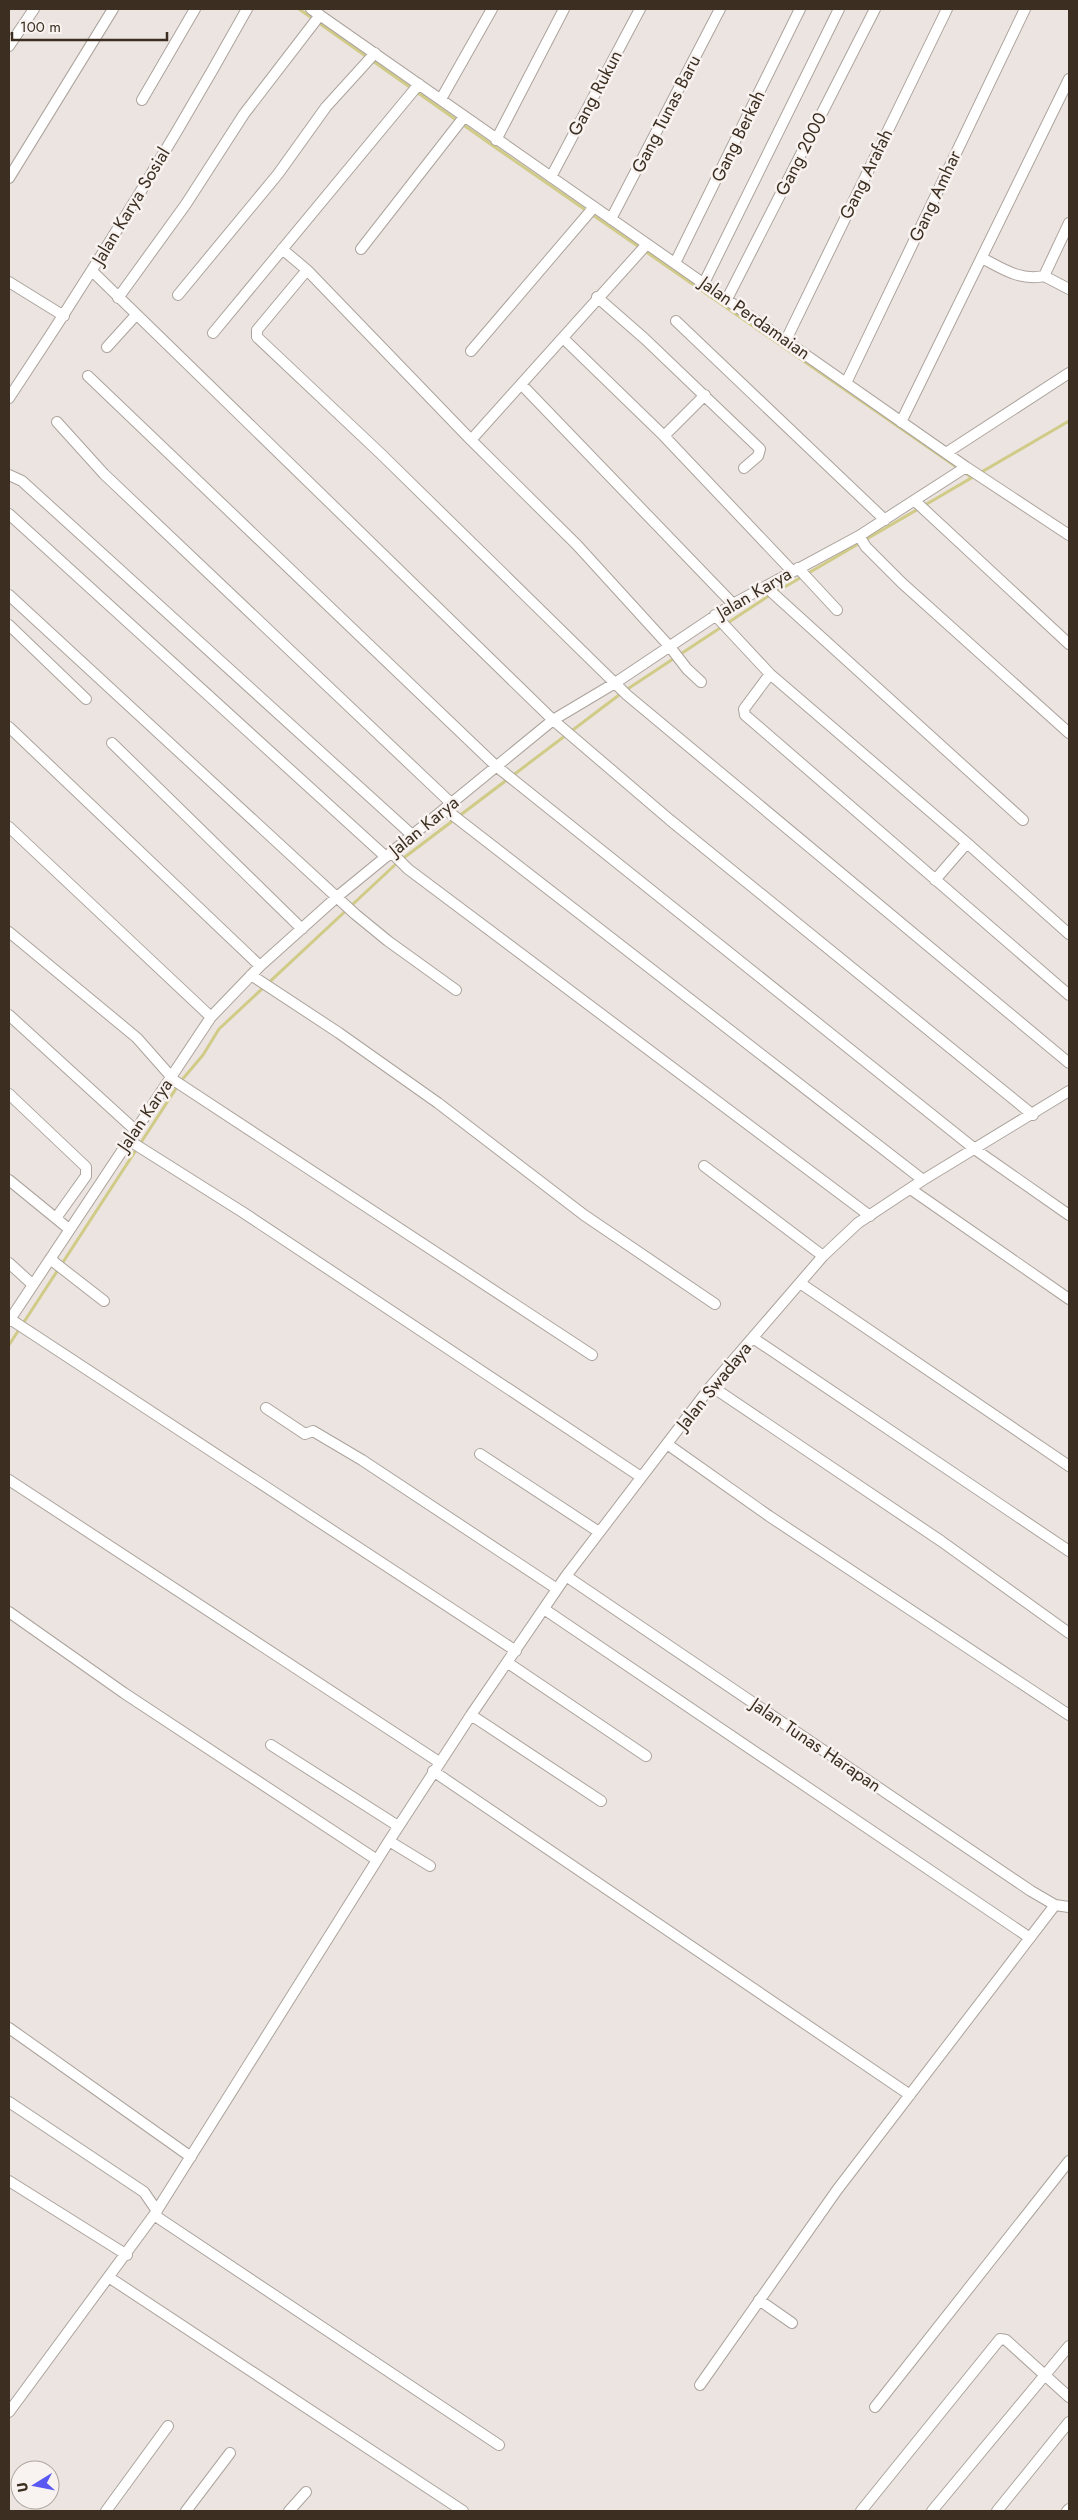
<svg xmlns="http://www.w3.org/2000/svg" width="1078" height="2520" font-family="Jost,sans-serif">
<rect width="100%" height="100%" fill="#ebe4e1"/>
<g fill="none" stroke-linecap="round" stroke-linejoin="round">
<!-- stream -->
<path stroke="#d1cb88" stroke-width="3" d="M299,9L499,150L971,477
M776,592L1069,421
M9,1345L181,1081L203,1055L219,1029L397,863L623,692L770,595"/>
<!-- minor casing -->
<g stroke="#aca39c" stroke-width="12">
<path id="minor" d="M311,9L966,467L1069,535
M9,46L34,9
M441,99L492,9
M142,100L195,9
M496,140L564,9
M551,177L640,9
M9,178L113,9
M611,219L720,9
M282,249L307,270
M361,249L464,117
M982,258C1003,269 1020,281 1044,276L1069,289
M675,263L800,9
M92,271L553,720L670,820L1033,1115
M1044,276L1069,223
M9,282L64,316
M704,283L839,9
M178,295L278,174L326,107L375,53
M597,297L645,339L760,449L758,456L744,468
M118,298L186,204L244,114L320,15
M727,299L875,9
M676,321L885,520
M213,333L419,84
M563,338L664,436L792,571
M786,340L947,9
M107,347L136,315
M471,351L594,207
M88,376L496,766L976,1150L1069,1215
M846,383L1025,9
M521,384L733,604
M9,398C93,272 173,142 247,9
M57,422L104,474L452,804
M901,422L1069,79
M664,436L705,395
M471,440L647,244
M946,453L1069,373
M9,475L22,481L411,834
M915,501L1069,644
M9,514L386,857
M859,536L866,547L902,583L1069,733
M798,568L837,610
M766,587L1023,820
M9,595L355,914L388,941L456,990
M715,615L770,674L967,843L1069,934
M9,625L86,699
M770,674L744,709L745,715L1069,995
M701,682L687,669L670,647L577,545L471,440L307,270L257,330V337L380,453L627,695L1069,1063
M9,727L260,966
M112,743L302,929
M445,809L923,1180
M9,827L211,1017
M391,852L408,869L870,1216
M935,880L967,843
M9,932L137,1038L175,1081L592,1355
M251,975L339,1033L438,1103L584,1215L715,1304
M9,1015L134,1129
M9,1094L86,1167V1176L56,1218
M130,1138L133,1143L244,1213L641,1477
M704,1166L823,1256
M9,1180L69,1229
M912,1190L1069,1299
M50,1259L104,1301
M9,1263L32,1284
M800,1283L1069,1466
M10,1319L516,1651
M9,1321L211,1017L260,966L338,896L553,720L615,683L733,604L859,536L966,467
M753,1338L1069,1551
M711,1386L941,1541L1069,1633
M266,1408L305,1434L313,1431L362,1460L557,1589
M667,1444L769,1516L1069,1715
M480,1454L599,1532
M9,1480L439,1762
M566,1576L1031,1891L1055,1905L1069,1907
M544,1609L1030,1938
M9,1612L124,1693L377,1860
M508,1663L646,1756
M471,1715L601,1801
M271,1745L398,1826
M433,1771L910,2095
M389,1841L430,1866
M9,2028L191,2157
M9,2102L144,2192L157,2211
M9,2181L127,2255
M154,2215L499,2445
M110,2278L463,2511
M759,2300L792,2323
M700,2385L837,2190L1055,1905
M875,2407L1069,2161
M9,2412L154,2215L389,1841L471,1715L566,1576L711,1386L823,1256L858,1223L923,1180L1069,1091
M106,2511L168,2426
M186,2511L230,2453
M289,2511L306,2492
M861,2511L1000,2339L1006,2340L1069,2397
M932,2511L1069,2346
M997,2511L1069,2422
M1067,2511L1069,2509"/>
</g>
<!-- minor -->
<use href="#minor" stroke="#fff" stroke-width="10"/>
</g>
<g text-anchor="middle" stroke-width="5" stroke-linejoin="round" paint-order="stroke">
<!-- street labels -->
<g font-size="18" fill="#3c2f21" stroke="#f8f3f1">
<text transform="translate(595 93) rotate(-62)" y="6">Gang Rukun</text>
<text transform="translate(666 114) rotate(-63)" y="6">Gang Tunas Baru</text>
<text transform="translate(738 136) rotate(-64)" y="6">Gang Berkah</text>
<text transform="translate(801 154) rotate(-63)" y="6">Gang 2000</text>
<text transform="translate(866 174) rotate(-64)" y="6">Gang Arafah</text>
<text transform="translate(935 196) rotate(-65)" y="6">Gang Amhar</text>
<text transform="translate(131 206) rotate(-59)" y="6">Jalan Karya Sosial</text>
<text transform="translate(755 318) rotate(35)" y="6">Jalan Perdamaian</text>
<text transform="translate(754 593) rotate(-30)" y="6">Jalan Karya</text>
<text transform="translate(424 826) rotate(-39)" y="6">Jalan Karya</text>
<text transform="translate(145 1115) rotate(-56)" y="6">Jalan Karya</text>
<text transform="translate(714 1386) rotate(-51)" y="6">Jalan Swadaya</text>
<text transform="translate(816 1745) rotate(34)" y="6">Jalan Tunas Harapan</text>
</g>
</g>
<!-- border -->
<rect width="1078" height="2520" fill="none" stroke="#3c2f21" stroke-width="20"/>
<!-- north arrow -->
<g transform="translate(35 2485) rotate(260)"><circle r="24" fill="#f8f3f1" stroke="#ada59e"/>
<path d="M0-4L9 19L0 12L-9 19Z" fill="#5a58f2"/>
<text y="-8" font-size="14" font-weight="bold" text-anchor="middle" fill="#3c2f21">U</text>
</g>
<!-- scale -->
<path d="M12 32v8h155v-8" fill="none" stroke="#3c2f21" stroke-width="2.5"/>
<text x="20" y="32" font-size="15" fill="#3c2f21" stroke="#f8f3f1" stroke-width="4" paint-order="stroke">100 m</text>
</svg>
